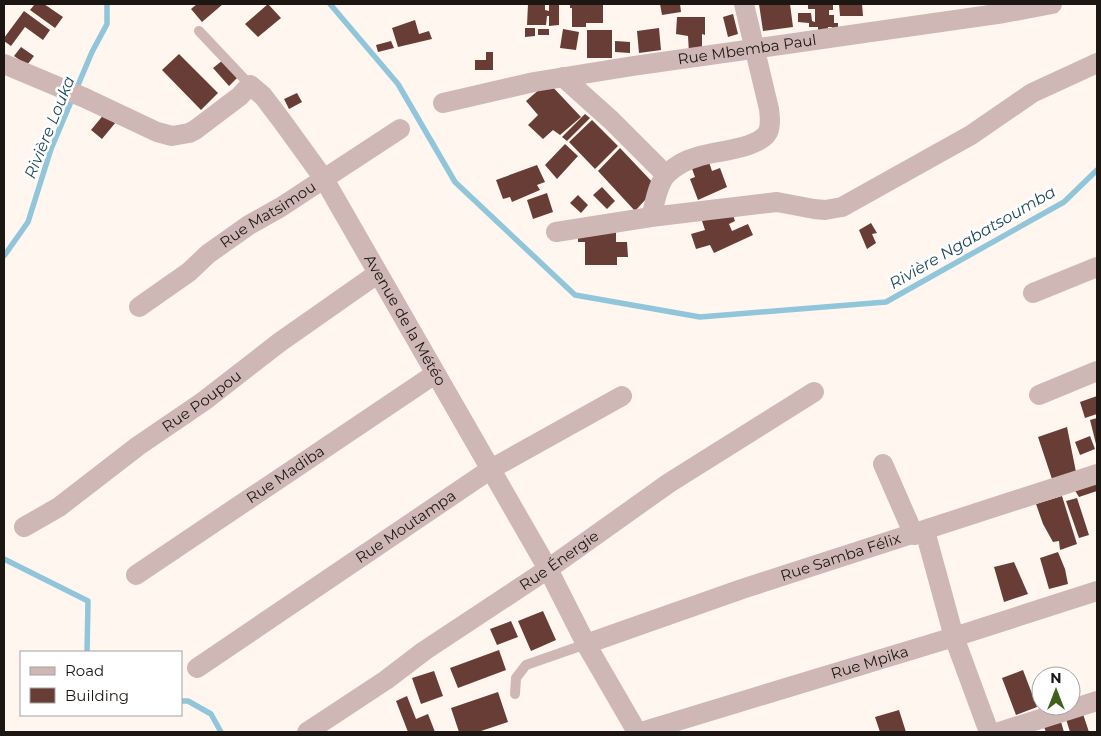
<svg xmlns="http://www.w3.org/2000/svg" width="1101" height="736" font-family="Montserrat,sans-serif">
<rect width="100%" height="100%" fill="#fff6f0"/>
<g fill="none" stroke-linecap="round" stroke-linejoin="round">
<!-- stream -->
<path stroke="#90c5da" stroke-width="5.5" d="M330,4L398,84L455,182L575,295L700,317L886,302L1064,202L1097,170
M4,256L28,222L51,149L92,52L107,24V4
M4,559L88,601L87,652
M181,701H188L211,714L221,732"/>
</g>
<!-- building -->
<path fill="#683d36" d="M35,4H44L63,17L55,28L30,10Z
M197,4H223L202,22L191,9Z
M268,4L281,18L258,37L245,24Z
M528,4H545V10L549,11V4H559V25L549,26V16H547L546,25H527Z
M570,4L603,5V23H586V27H572V8H570Z
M660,4H680L681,12L662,15Z
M759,4H790L793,27L763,31Z
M808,4H833V10H829V15H834V23H838V30H832V27H828V31H818V27H809V23L798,22V13H811L812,21L815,22V9H808Z
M839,4H862L863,16H840Z
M24,11L50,30L43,40L25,27L11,46L4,41V38Z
M733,14L738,34L728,37L723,17Z
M677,17H705V35L702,34V49L689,53L688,36L676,34Z
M415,20L419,34L429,31L432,39L398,47L392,28Z
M525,28H535V36L525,37Z
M659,28L661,50L639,53L637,31Z
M538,29H549V35H538Z
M563,29L579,32L576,50L560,48Z
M587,30H612V58H587Z
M391,41L394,48L378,52L376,45Z
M615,41L630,42V53L615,52Z
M21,47L34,56L27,65L14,56Z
M486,52H493V70H475V60H486Z
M179,54L218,93L201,110L162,70Z
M223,60L239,76L229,86L213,68Z
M548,82L581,117L560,135L553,130L543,139L528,125L538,115L526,101Z
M297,93L302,102L289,109L284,99Z
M105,113L116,122L102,139L91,130Z
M585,114L590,118L567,141L562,137Z
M592,120L618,146L595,169L569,142Z
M565,144L578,156L557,179L545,165Z
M620,148L657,187L635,211L598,171Z
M708,159L712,171L720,168L727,187L698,200L690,179L695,177L691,166Z
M537,165L545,182L537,185L540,190L512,202L510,197L503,199L496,180Z
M602,187L615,201L607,209L593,195Z
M547,193L553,212L533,219L527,200Z
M578,195L588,205L581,213L570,203Z
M731,210L735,221L729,224L732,231L748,224L753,235L714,253L710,245L696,249L691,234L705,230L702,221Z
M871,223L877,233L872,234L876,243L867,249L859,230Z
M616,229V242H627L628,257H617V265H585V242H578V234Z
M1097,396V414L1085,418L1080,402Z
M1097,418V448L1090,420Z
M1067,427L1077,477L1054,485L1038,437Z
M1090,436L1095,449L1080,455L1075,442Z
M1097,483V491L1079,497L1074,489Z
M1062,496L1077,544L1060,550L1059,541L1053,542L1043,524L1036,504Z
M1077,498L1089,535L1079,538L1066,501Z
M1058,552L1065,569L1068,584L1049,589L1040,558Z
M1014,562L1028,594L1004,602L994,567Z
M543,611L556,640L531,651L518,621Z
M511,621L518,637L497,645L490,629Z
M499,650L506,670L458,688L450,668Z
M1023,670L1037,707L1016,715L1002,678Z
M434,671L443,696L421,704L412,678Z
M498,692L508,722L478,732H459L451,708Z
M407,696L416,719L428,714L435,732H408L396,701Z
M899,710L906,732H880L875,717Z
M1083,714L1089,732H1070L1066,719Z
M1061,722L1064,732H1046L1044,727Z"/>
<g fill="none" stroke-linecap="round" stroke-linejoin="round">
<!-- service -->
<path stroke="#cfb7b5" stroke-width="10" d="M199,31L250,85
M515,694L516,678L526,665L586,644"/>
<!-- minor -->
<g stroke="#cfb7b5" stroke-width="20">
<path id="s1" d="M4,64L85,98L157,132L172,136L189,133L195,130L240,96L250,85L263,96L282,121L324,179L548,569L586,644L637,732"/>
<path d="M563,77L611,120L666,175"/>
<path id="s2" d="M443,103L534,82L633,66L1004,13L1052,4"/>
<path d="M651,217C655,204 657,184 667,174C675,166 686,160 697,157C714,151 759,149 768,132C771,125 770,117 769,109L744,4"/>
<path d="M556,232L651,217L777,202L814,209L825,210L842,207L971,135L1032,93L1097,63"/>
<path d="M1033,293L1097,267"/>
<path id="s3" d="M139,307L189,272L208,254L249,225L281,207L400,129"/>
<path d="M1039,395L1097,371"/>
<path d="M883,464L914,535"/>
<path id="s4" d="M24,527L59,507L138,446L204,401L280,342L377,274"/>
<path d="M925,531L954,637L989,732"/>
<path id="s5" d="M136,575L435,374"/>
<path id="s6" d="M586,644L742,589L1097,474"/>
<path id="s7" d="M197,668L491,469L622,396"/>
<path id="s8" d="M307,732L386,680L424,651L548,569L669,483L814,392"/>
<path id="s9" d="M641,732L954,637L1097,591"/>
<path d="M999,732L1097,701"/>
</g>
</g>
<g text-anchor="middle" stroke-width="5" stroke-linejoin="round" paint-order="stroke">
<!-- street labels -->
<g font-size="15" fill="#1c1713" stroke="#fff">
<text dy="5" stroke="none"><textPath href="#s2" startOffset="309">Rue Mbemba Paul</textPath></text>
<text dy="5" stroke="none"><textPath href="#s3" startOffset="159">Rue Matsimou</textPath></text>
<text dy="5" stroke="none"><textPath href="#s1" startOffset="561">Avenue de la Météo</textPath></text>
<text dy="5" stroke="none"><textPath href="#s4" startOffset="218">Rue Poupou</textPath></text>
<text dy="5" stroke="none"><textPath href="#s5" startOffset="180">Rue Madiba</textPath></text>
<text dy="5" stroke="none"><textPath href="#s7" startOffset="252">Rue Moutampa</textPath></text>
<text dy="5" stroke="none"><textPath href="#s6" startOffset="269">Rue Samba Félix</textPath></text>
<text dy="5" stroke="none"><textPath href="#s8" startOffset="305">Rue Énergie</textPath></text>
<text dy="5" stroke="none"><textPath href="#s9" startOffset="239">Rue Mpika</textPath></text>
</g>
<!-- water labels -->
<g font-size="16" font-style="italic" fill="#1c4959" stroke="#fff">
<text transform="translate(49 127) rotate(-68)" y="6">Rivière Louka</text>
<text transform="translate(972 237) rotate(-30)" y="6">Rivière Ngabatsoumba</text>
</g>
</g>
<!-- border -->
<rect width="1101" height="736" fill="none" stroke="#1c1713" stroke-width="10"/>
<!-- legend -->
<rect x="20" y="651" width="162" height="65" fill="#ffffff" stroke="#a4a2a1"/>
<rect x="30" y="667" width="25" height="8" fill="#cfb7b5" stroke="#a4a2a1"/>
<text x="65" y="676" font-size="15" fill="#1c1713">Road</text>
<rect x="30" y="688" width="25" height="15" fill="#683d36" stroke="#a4a2a1"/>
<text x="65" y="701" font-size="15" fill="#1c1713">Building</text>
<!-- north arrow -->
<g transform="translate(1056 691)"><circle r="24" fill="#ffffff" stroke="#a4a2a1"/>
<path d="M0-4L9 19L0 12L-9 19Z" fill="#3c621c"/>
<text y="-8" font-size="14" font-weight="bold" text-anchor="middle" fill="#1c1713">N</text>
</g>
</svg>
